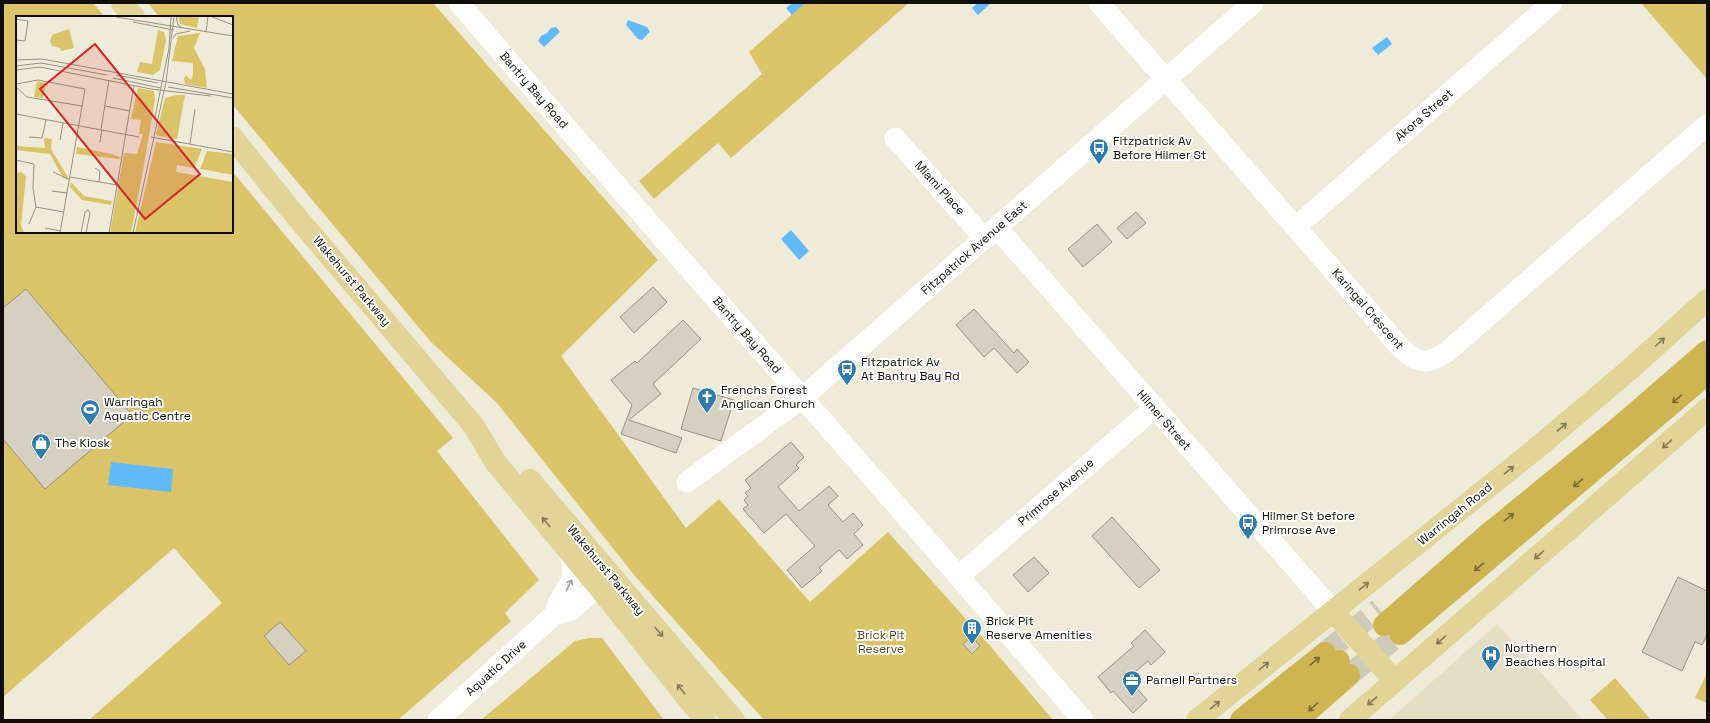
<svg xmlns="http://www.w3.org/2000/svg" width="1710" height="723" font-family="'Space Grotesk',sans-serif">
<rect width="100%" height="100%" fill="#efebd9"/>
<!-- built -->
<path fill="#e5dec5" d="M1497,624L1583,720H1389Z"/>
<!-- green -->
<path fill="#dac368" d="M3,3H93L105,17H17V232H232V171L453,438L437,451L539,580L505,613L511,621L398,720H89L222,603L174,548L3,697Z
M148,3H433L658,260L561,356L686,528L719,499L810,602L888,532L991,647L1053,720H764L635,576L497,403L431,342L232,104V17H159Z
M805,3H909L731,158L718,143L654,199L639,181L762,74L749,52Z
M1641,3H1707V79Z
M589,638H602L664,720H481L575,641Z
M1707,673V703L1695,698Z
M1615,678L1651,720H1608L1590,700Z"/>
<!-- water -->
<path fill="#62bbf8" d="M792,3H805L792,15L786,8Z
M978,3H991L978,15L972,8Z
M628,20L647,27L650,32L642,40L638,39L626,25Z
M556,27L560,32L544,47L538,41L541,36L547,33L551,28Z
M1387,37L1392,44L1378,55L1372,48Z
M791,230L809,251L799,260L781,239Z
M111,462L173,469L171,492L108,485Z"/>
<!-- building -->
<path fill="#d5d0bf" stroke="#979382" d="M1136,212L1146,223L1127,239L1117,228Z
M1097,224L1112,242L1083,267L1068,249Z
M653,287L667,302L634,333L620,317Z
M26,289L132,415L45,489L3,439V308Z
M974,309L1014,353L1017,349L1029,362L1017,373L994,348L984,357L956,325Z
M683,320L701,339L653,384L661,394L629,420L682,438L676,453L621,434L632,405L611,380L635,361L637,363Z
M693,388L734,400L721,441L681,429Z
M791,442L804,457L796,465L799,468L778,487L799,511L829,486L838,496L828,505L843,522L853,513L863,525L854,534L863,545L847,559L839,550L819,568L822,571L802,588L787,570L815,546L786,514L764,533L743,509L748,505L744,500L748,496L745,493L751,488L745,480Z
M1112,517L1160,570L1139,588L1092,536Z
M1034,557L1049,573L1028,592L1013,575Z
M1678,577L1707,591V635L1702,645L1695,642L1682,671L1642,652Z
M280,622L306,651L289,665L264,636Z
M1145,630L1165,652L1151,665L1148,661L1128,678L1147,700L1133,713L1113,691L1111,693L1098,677L1134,646L1131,643Z
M972,636L980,646L972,654L963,644Z"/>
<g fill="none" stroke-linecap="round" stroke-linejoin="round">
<!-- highway-tunnel -->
<path stroke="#cecaba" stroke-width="22" stroke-dasharray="22 11" stroke-linecap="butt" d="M1325,653L1379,609
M1349,675L1400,634"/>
<!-- minor -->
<path stroke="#fff" stroke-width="21" d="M459,3C665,244 877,480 1083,720
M1099,3L1402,349C1419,365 1430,364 1448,351L1707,125
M895,138L985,239
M1296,227L1552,3
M997,228L1333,611
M687,482L802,398L1253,3
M959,576L1154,408
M554,615L558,603L571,581L573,573L571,552
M438,720L554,615L571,610L611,575"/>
<!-- major -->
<path stroke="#e2d397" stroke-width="22" d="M122,3L134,17
M232,137L290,209L473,425L496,463L598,586L705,720
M530,480L734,720
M1333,611L1395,681
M1197,720L1532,452L1628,371L1707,300
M1350,720L1707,409"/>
<!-- highway -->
<path stroke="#cfb551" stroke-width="22" d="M1384,625L1487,535L1612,433L1707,351
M1400,634L1707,374
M1241,720L1325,653
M1269,720L1339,661
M1298,720L1349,675"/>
</g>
<!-- one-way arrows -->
<defs><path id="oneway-shaft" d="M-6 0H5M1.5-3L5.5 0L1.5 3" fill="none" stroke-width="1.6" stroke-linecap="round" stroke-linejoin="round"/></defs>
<g stroke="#847a57">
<use href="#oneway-shaft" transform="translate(1660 342) rotate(-42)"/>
<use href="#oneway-shaft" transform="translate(1562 427) rotate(-40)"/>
<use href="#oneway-shaft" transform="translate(1667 444) rotate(139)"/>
<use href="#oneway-shaft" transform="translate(1509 470) rotate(-39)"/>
<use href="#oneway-shaft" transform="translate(546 522) rotate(-130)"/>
<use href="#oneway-shaft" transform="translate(1539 555) rotate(139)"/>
<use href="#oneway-shaft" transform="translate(1364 586) rotate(-39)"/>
<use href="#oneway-shaft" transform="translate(659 632) rotate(50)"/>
<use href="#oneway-shaft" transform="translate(1441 640) rotate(139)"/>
<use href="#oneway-shaft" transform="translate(1264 666) rotate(-38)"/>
<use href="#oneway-shaft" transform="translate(681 689) rotate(-128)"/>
<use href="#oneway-shaft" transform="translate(1372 701) rotate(139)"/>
<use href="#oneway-shaft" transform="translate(1215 705) rotate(-39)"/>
</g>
<g stroke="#796a30">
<use href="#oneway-shaft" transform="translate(1677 399) rotate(140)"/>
<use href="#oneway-shaft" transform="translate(1578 483) rotate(140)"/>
<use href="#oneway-shaft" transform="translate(1509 517) rotate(-39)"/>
<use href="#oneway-shaft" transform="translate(1479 567) rotate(140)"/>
<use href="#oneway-shaft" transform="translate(1315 661) rotate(-39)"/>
<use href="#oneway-shaft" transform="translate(1313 707) rotate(139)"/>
</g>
<use stroke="#9f9f9c" href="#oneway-shaft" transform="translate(569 585) rotate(-65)"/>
<!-- icons -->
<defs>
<g id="bus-pin" transform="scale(1)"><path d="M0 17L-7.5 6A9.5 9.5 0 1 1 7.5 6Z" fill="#2e7bae" stroke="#fff"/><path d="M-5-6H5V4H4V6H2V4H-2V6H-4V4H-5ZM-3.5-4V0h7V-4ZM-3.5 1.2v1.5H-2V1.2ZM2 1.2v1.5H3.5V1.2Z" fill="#fff"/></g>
<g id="church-pin" transform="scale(1)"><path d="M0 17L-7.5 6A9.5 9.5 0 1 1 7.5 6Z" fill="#2e7bae" stroke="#fff"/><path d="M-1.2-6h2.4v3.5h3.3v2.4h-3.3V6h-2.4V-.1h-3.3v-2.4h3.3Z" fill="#fff"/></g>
<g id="stadium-pin" transform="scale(1)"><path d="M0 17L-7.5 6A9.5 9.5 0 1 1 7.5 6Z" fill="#2e7bae" stroke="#fff"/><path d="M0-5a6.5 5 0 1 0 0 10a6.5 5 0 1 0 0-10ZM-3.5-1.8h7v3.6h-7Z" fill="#fff"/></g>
<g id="shop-pin" transform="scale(1)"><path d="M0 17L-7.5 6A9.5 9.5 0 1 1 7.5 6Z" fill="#2e7bae" stroke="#fff"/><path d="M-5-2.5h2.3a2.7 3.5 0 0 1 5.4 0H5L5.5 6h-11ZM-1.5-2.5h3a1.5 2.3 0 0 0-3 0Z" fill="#fff"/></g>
<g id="building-pin" transform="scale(1)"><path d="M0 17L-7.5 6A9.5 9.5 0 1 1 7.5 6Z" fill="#2e7bae" stroke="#fff"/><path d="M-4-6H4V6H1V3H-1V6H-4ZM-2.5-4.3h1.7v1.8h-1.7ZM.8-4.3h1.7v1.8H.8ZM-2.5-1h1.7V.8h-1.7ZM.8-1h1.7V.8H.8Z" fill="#fff"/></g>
<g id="hospital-pin" transform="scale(1)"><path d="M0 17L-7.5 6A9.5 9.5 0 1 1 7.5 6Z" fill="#2e7bae" stroke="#fff"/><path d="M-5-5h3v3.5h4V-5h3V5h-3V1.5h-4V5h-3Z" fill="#fff"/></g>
<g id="office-pin" transform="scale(1)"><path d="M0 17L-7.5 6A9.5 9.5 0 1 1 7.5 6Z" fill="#2e7bae" stroke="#fff"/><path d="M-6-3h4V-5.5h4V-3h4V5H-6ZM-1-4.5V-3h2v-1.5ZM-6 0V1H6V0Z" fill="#fff"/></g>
</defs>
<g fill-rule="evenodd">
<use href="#bus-pin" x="1099" y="148"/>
<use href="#bus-pin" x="847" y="369"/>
<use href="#church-pin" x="707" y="397"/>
<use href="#stadium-pin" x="90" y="409"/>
<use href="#shop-pin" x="41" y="443"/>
<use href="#bus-pin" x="1248" y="523"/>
<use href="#building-pin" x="972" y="628"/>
<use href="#hospital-pin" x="1491" y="655"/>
<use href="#office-pin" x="1132" y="680"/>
</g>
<g text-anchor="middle" stroke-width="4" stroke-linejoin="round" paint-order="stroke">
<!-- street labels -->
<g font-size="12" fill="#100e08" stroke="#fff">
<text transform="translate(534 90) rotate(49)" y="4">Bantry Bay Road</text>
<text transform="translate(1424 115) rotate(-41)" y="4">Akora Street</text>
<text transform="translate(940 188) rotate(48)" y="4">Miami Place</text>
<text transform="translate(974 248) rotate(-41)" y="4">Fitzpatrick Avenue East</text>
<text transform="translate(352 281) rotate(50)" y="4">Wakehurst Parkway</text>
<text transform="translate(1368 309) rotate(49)" y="4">Karingal Crescent</text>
<text transform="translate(747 335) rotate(49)" y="4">Bantry Bay Road</text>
<text transform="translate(1164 420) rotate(49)" y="4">Hilmer Street</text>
<text transform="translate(1056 492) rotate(-41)" y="4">Primrose Avenue</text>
<text transform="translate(1455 514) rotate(-39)" y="4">Warringah Road</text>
<text transform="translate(606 570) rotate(50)" y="4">Wakehurst Parkway</text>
<text transform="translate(496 668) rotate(-42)" y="4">Aquatic Drive</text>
</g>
<!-- poi labels -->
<g font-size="12" fill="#100e08" stroke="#fff" text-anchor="start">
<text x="1113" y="145">Fitzpatrick Av<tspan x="1113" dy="14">Before Hilmer St</tspan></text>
<text x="861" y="366">Fitzpatrick Av<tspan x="861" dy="14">At Bantry Bay Rd</tspan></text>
<text x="721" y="394">Frenchs Forest<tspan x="721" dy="14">Anglican Church</tspan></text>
<text x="104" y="406">Warringah<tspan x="104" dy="14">Aquatic Centre</tspan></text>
<text x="55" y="447">The Kiosk</text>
<text x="1262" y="520">Hilmer St before<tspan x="1262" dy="14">Primrose Ave</tspan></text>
<text x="986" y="625">Brick Pit<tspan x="986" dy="14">Reserve Amenities</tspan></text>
<text x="1505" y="652">Northern<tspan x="1505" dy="14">Beaches Hospital</tspan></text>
<text x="1146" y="684">Parnell Partners</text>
</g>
<!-- park labels -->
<g font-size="12" fill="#574d23" stroke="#fff">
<text x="881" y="639">Brick Pit<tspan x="881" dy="14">Reserve</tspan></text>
</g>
</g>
<!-- overview -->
<g transform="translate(16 16)">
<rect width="217" height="217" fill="#efebd9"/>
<path d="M162,0H183L181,12L164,8ZM53,13L58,32L45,35L44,32L36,30L34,25L36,19ZM142,14L148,16L150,24L144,54L137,59L121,56L124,46L136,48ZM184,17L178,32L189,53L191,72L169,68L168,62L170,59L175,64L177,59V47L156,45L162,20ZM21,65L30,67L27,82L18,81ZM122,72L138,75L139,84L128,149L115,217H94L108,137L121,138L127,118H123L125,104L115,103ZM160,79H169L161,123L142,120L140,118L149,82ZM28,122L36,123L35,133L53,163L47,162L34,138L0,134V130L29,132ZM140,126L186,133L178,152L161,149L160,156L217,166V217H119ZM61,131L96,138L104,141L103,143L60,138ZM191,135L217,138V159L184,153ZM6,156L10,161L5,209L8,217H0V157ZM55,166L68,180L96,185L95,189L66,184L54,171Z" fill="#dac368"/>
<path fill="none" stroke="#969385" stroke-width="1" d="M160,0L162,9L166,12M194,0L217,9M100,1L217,20M0,3L12,5L9,25L0,24M117,6L158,14M190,16L192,0M157,22L160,18L174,15M0,44L26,43L217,78M0,50L25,47L91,59M0,54L24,51L135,73L195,80M100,59L142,67M97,62L145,72M0,68L22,64L69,73L44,217M0,71L11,81L66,90M152,71L217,82M89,90L114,95M0,98L123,121M139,101L153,32L155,0M85,113L93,64M13,121L26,122L30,104M135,121L217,136M44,124L47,107M84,126L86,113M174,128L179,93M0,144L18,148L17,172L20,191M79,152L84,155L83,166M37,156L54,164M54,161L101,169M36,175L51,177M20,191L48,196M13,208L20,191M29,212L45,215M65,217L69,196L72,194L74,197L70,217M93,217L118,69M117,217L150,66L158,0"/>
<path fill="#d62828" fill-opacity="0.15" stroke="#d62828" stroke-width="2" d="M79,28L184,158L129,203L24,73Z"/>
<rect width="217" height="217" fill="none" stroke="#100e08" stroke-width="2"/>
</g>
<!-- border -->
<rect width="1710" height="723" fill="none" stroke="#100e08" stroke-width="8"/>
</svg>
